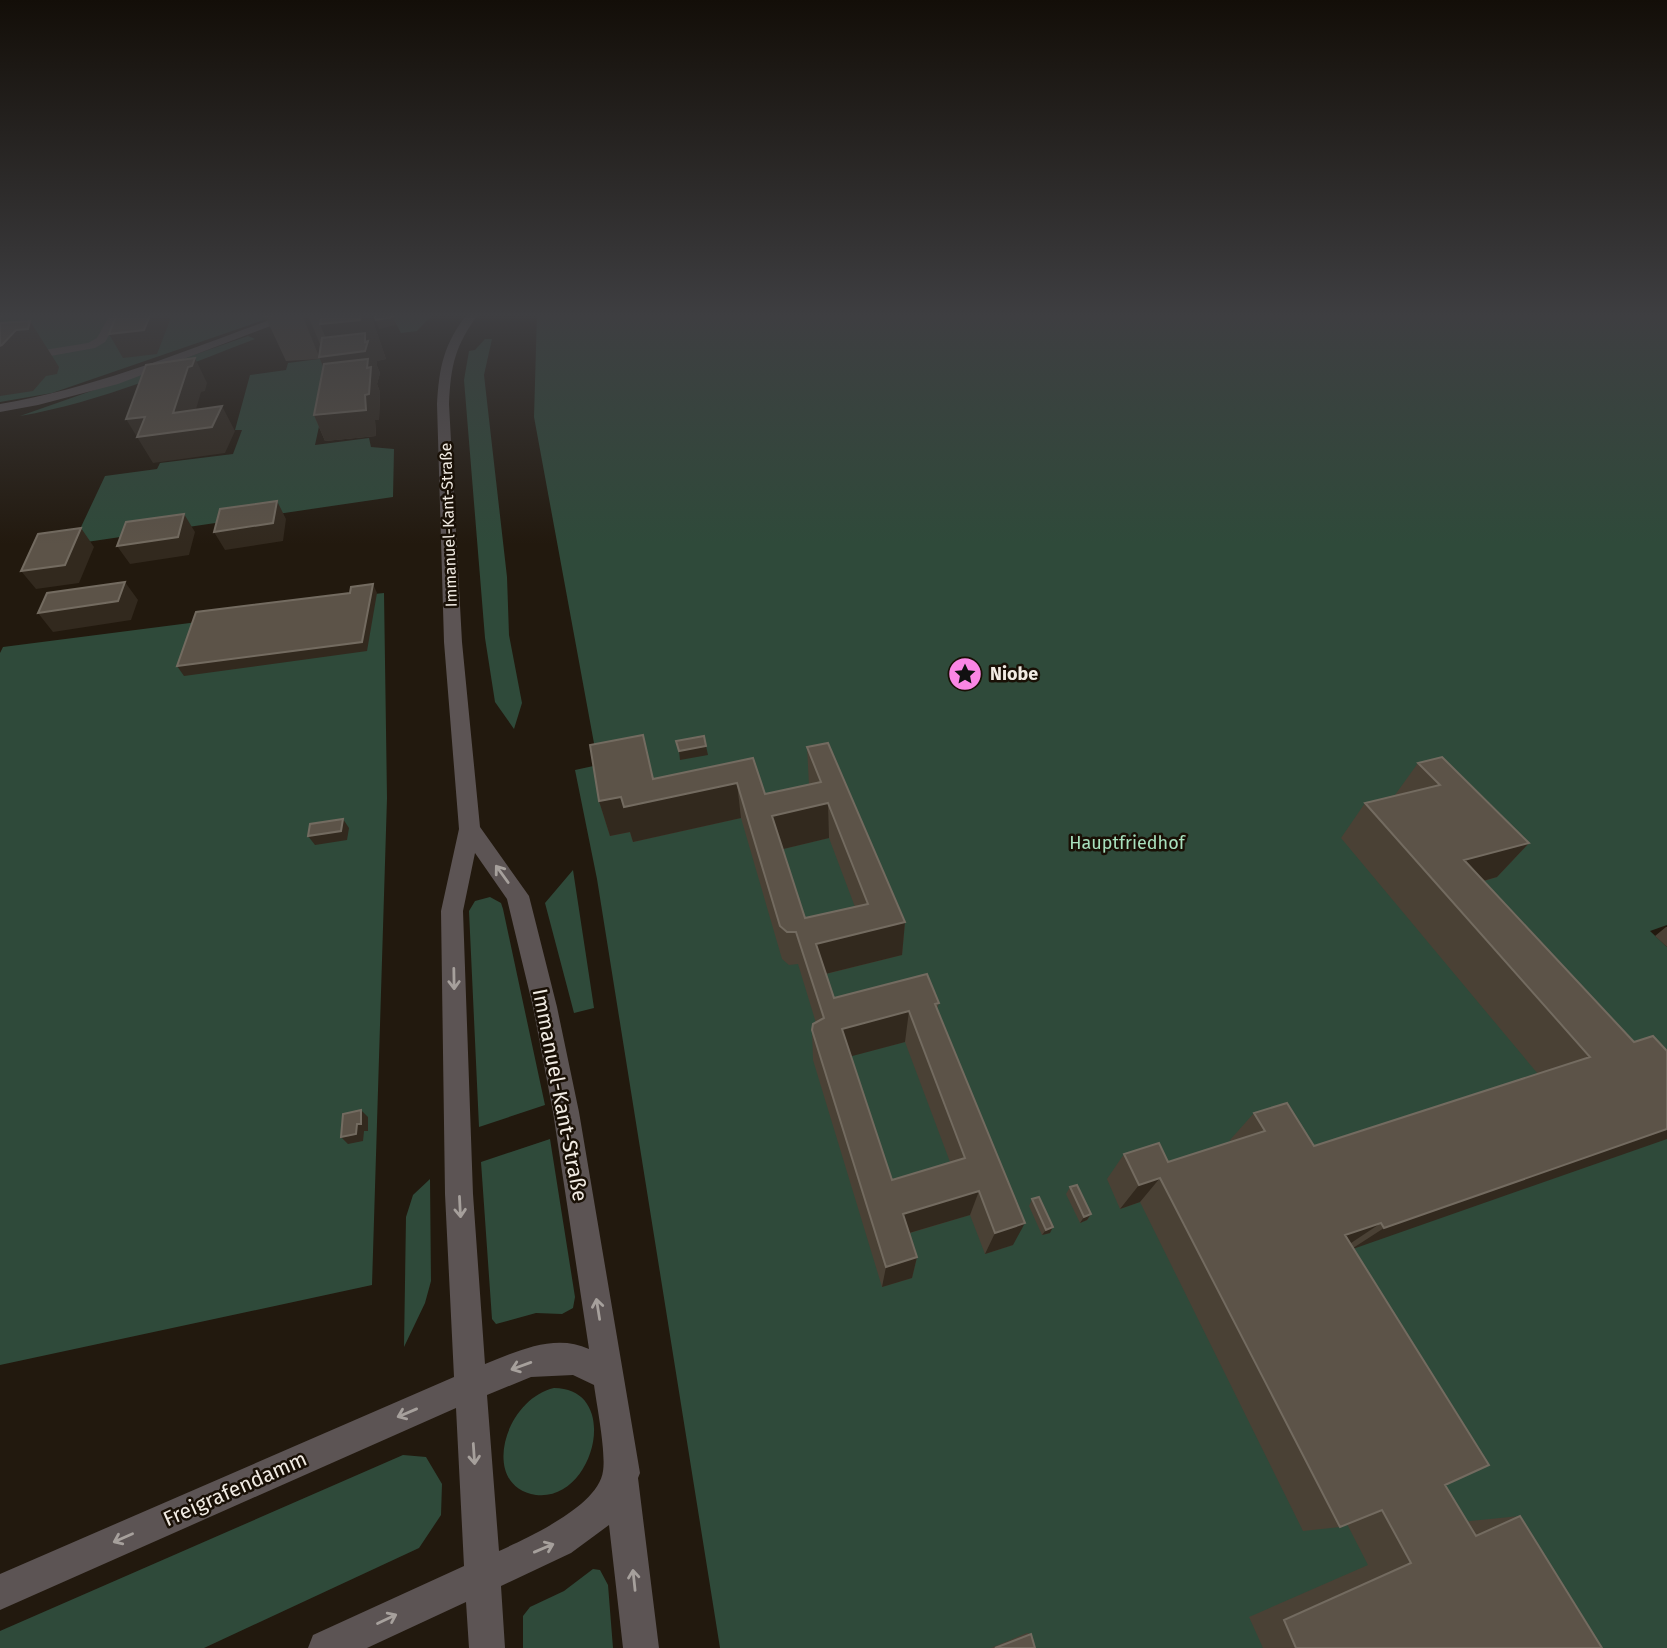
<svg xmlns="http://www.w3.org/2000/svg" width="1667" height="1648" font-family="'Fira Sans',sans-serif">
<rect width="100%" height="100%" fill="#22190e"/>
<!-- green -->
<path fill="#2f4a3a" d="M0,313H284L52,393L0,402Z
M390,313H434L417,331L401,333Z
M537,313H1667V925L1650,931L1667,947V1648H720L597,879L575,770L598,765L534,417Z
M248,336L255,339C179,368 101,402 20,416Z
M485,339H492L484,375L507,577L509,635L522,703L514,729L495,702L485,638L464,380L469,351L475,350Z
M334,357L315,445L369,438L371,447L394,449L393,497L73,544L105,476L157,469L160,463L233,454L242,430H235L250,375L286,370L288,363Z
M384,593L387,798L372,1285L0,1365V653L3,647L354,602L355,596Z
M573,870L594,1008L574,1013L545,903Z
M490,897L501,903L503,909L545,1105L479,1127L469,911L475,901Z
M550,1139L575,1297L573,1308L562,1314L536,1313L496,1324L492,1319L481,1162Z
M430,1179L431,1281L425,1303L404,1347L406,1217L413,1195Z
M554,1388C622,1388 595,1502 536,1495C480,1487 503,1400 554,1388Z
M403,1455L426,1457L442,1484L441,1515L419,1548L204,1648H0V1631Z
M593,1569L600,1570L608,1585L613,1648H523V1616L530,1607L564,1591Z"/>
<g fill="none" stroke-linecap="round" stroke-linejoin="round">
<!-- minor -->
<path fill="#5c5454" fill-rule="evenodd" d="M0,313H9L0,319Z
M111,313H122L105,342L95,348L0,365V357L88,343L97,338Z
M289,313H305L118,384L38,405L0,412V404C101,387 193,347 289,313Z
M468,313H479C455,346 451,364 449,404L462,642L480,827L529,896L557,1007L579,1112L640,1473L638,1478L659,1648H623L609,1525L571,1553L501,1586L505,1648H469L466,1602L367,1648H308L313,1635L464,1566L456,1408L0,1610V1574L454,1377L445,1194L441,911L459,829L444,642L437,404C439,367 444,343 468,313ZM475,853L507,899L533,1007L553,1112L589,1349C555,1333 518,1351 485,1364L473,1194L463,911ZM573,1375L594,1385C597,1407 606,1452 603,1471C599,1506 527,1538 499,1551L487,1395L531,1377Z"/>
</g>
<!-- wall -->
<path fill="#4a4135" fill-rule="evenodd" d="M267,313H370L386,359L377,361V366L380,373L377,384L380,392L379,420H375L376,436L325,441L314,415L324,368L320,359L286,361L265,316Z
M807,747L905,922L902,955L826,974L834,998L939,1003L937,1009L1013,1245L985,1254L970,1215L910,1233L917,1257L912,1278L882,1287L813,1060L812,1030L816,1023L798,964L789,965L782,959L741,818L633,842L630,832L610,836L599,801L653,779L753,758L765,794L809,785ZM829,838L855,907L805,918L783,849ZM905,1042L950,1162L892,1180L851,1056Z
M1418,763L1529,843L1497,877L1484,881L1634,1042L1667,1051L1354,1249L1445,1485L1467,1522L1470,1521L1520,1516L1602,1648H1263L1249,1617L1368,1565L1347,1524L1340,1527L1303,1531L1140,1202L1120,1209L1107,1179L1124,1154L1168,1162L1231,1142L1230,1140L1254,1113L1314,1146L1538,1074L1341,838L1365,803L1395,795Z
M1666,927H1667V947L1655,936Z
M1070,1187L1091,1214L1087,1220L1080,1223L1066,1194Z
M1032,1199L1050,1233L1042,1235L1029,1206Z
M1027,1633L1031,1634L1035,1648H991Z"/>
<!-- shaded-wall -->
<path fill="#32291e" d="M151,313H178L172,315L157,354L123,358L109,334Z
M303,313H307L325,356L333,355L320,324L358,313H370L386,359L377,361V366L380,373L377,384L380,392L379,420H375L376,436L325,441L314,415L332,389L302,314Z
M393,317L396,325L379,329L376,320Z
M30,321L59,367L57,374L46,376L33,391L0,396V346L16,330Z
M195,358L207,383L205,391L201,392L190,430L222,406L235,431L225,453L153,463L126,419L173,413L188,367Z
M277,501L286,519L283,541L225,550L214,532Z
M184,514L195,532L189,555L130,564L117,546Z
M81,528L94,547L79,583L36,589L21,571Z
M125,582L138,600L131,620L53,632L38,613Z
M373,584L377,593L367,651L184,676L177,666Z
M706,746L708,755L680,760L679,751Z
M737,783L741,818L633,842L630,832L610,836L599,801L621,797L657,800Z
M828,803L829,838L775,851L772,816Z
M343,819L349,828L347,840L315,845L308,836Z
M1529,843L1497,877L1444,892L1464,860Z
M905,922L902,955L817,976L816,944Z
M909,1011L905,1042L841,1059L842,1029Z
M361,1110L368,1117V1131H364L363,1141L348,1144L341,1137L357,1124Z
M1667,1129V1139L1350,1250L1384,1228Z
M1160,1178L1140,1202L1120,1209L1139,1185Z
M979,1191L970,1215L899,1236L903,1214Z
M1091,1214L1087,1220L1080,1223L1084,1217Z
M1025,1223L1013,1245L985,1254L995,1233Z
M1381,1223L1348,1245L1345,1235Z
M1053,1227L1050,1233L1042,1235L1046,1230Z
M917,1257L912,1278L882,1287L886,1267Z"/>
<!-- building -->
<path fill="#5c5348" stroke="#736b60" stroke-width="2" fill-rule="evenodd" d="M123,313H151L144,330L109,334L117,314Z
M267,313H303L265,316Z
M315,313H369V314L361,315L360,320L320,324L322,315Z
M373,313H391L393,317L376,320Z
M30,321L28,329L16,330L2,345L0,346V323Z
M365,333V342L368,341L365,351L319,357L322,338Z
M195,358L192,366L188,367L173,413L222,406L212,427L137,437L145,417L126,419L146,365Z
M368,359L367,368L371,367L369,394L365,395L366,410L314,415L324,364Z
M277,501L273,523L214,532L220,509Z
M184,514L178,537L117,546L126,522Z
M81,528L65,565L21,571L38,534Z
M125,582L118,601L38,613L47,593Z
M373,584L362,642L177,666L196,612L350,593L351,587Z
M643,735L653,779L753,758L765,794L821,782L807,747L828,743L905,922L816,944L834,998L927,974L939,1003L935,1004L1025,1223L995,1233L979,1191L903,1214L917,1257L886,1267L812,1030L813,1024L824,1018L796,932H787L780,926L737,783L624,807L621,797L599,801L590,745ZM828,803L868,904L805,918L772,816ZM909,1011L965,1158L892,1180L842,1029Z
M704,736L706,746L679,751L676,741Z
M1442,757L1529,843L1464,860L1634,1042L1653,1036L1667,1051V1129L1384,1228L1381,1223L1345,1235L1489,1465L1445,1485L1476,1536L1520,1516L1602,1648H1296L1284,1620L1411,1563L1382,1510L1340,1527L1160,1178L1139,1185L1124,1154L1159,1143L1168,1162L1265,1131L1254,1113L1287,1103L1314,1146L1590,1057L1365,803L1440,785L1418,763Z
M343,819L341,831L308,836L310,824Z
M361,1110V1124H357L356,1134L341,1137L343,1114Z
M1077,1185L1091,1214L1084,1217L1070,1187Z
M1039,1197L1053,1227L1046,1230L1032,1199Z
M1031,1634L1035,1648H995Z"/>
<!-- one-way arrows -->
<defs><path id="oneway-shaft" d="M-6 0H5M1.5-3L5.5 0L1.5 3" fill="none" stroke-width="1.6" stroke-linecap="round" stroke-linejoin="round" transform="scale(1.75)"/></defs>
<g stroke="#a6a09c">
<use href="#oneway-shaft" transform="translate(502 874) rotate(-126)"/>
<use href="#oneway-shaft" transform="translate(454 979) rotate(89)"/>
<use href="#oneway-shaft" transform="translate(460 1207) rotate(87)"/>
<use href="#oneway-shaft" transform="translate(598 1309) rotate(-99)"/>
<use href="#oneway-shaft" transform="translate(521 1366) rotate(160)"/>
<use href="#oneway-shaft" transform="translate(407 1413) rotate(157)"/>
<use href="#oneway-shaft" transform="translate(474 1454) rotate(86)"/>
<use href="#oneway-shaft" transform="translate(123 1538) rotate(156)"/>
<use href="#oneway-shaft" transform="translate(544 1548) rotate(-23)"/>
<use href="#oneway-shaft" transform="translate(634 1580) rotate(-96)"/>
<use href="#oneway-shaft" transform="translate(387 1619) rotate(-25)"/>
</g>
<!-- sky -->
<linearGradient id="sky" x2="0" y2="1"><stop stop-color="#130e08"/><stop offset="0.58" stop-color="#3e3e41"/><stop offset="1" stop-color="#3e3e41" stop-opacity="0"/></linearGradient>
<rect width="1667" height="544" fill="url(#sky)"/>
<!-- icons -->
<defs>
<g id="sight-disc" transform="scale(1.75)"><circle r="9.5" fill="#fb86e5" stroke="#191006"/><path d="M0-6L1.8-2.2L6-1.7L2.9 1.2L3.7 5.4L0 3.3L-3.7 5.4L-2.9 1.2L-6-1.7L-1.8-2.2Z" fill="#111"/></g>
</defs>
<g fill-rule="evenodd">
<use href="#sight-disc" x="965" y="674"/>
</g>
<g text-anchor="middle" stroke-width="5" stroke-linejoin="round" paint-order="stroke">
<!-- far-street labels -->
<g font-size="16" fill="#f1ebe3" stroke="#191006">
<text transform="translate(448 525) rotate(-92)" y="6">Immanuel-Kant-Straße</text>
</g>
<!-- poi labels -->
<g font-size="18" font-weight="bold" fill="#f1ebe3" stroke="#191006" text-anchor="start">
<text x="990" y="680">Niobe</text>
</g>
<!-- park labels -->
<g font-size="18" fill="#a8e1bd" stroke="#191006">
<text x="1127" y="849">Hauptfriedhof</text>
</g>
<!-- near-street labels -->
<g font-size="21" fill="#f1ebe3" stroke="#191006">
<text transform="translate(560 1095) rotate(79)" y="7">Immanuel-Kant-Straße</text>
<text transform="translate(235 1489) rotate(-24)" y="7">Freigrafendamm</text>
</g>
</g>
</svg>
